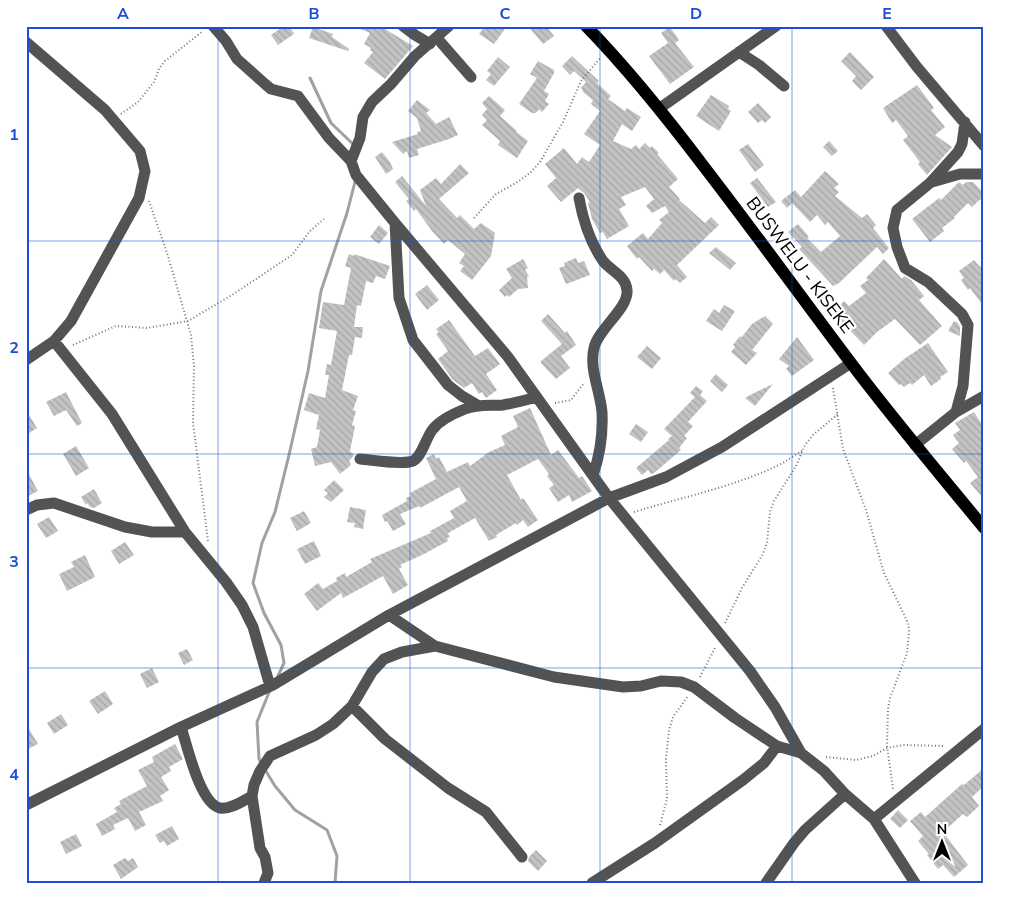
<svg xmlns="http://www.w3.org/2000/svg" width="1010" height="909" font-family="'Nunito Sans',sans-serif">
<defs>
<pattern id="building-back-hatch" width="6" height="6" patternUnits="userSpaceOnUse" patternTransform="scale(1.25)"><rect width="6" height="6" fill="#c3c3c3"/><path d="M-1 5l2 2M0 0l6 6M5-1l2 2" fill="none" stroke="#a6a6a6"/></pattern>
</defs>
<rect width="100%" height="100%" fill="#fff"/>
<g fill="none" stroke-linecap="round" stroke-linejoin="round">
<!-- stream -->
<path stroke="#a1a1a1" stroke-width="3" d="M310,78L331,123L354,145
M277,678L284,663L281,645L264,613L253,583L262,543L275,512L289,455L308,371L321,291L347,213L356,178
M261,763L259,759L257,722L270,690
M264,768L275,786L295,810L327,830L337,856L335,883"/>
</g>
<!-- building -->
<path fill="url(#building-back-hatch)" d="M284,26H289L294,34L278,45L271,35Z
M353,26H387L385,29L413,46L385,79L364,63L373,52L370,50L371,48L364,44L370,33Z
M485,26H507L494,44L479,34Z
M528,26H546L554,36L543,44Z
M313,27L333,34L332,37L349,49L348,51L309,38Z
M670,27L679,40L675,43L694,67L670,84L649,56L668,43L661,33Z
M850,52L874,77L861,90L852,81L856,76L841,61Z
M572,56L599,81L597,83L611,96L608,99L625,111L627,108L641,117L632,131L622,124L613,141L631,149L636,145L639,149L645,143L650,148L652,146L659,153L657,154L678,179L669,187L680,199L679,200L705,223L711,217L719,225L677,265L687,277L680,283L676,279L674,281L664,270L660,274L654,269L652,271L639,257L637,259L627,246L643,233L648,239L662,223L659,220L669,212L665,206L652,213L646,206L654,199L645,187L621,197L626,205L619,209L629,226L607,239L603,232L600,233L592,219L588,203L590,202L584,193L578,188L561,202L547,186L556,178L545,164L564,148L577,164L582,157L589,162L600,145L584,134L600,111L591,104L593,100L583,92V91L581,88L586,82L574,71L570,75L562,66Z
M498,57L510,67L494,86L486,80L491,74L487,71Z
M538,61L554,70V73L544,91L549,94L545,101L549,104L542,112L539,109L536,113H532L519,104L537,78L530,74Z
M917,85L934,108L931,110L945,127L935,135L952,147L927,175L918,164L920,162L903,140L908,136L896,120L892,123L883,108Z
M711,95L729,106L728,109L731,111L719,131L696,116Z
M489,96L505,110L500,116L517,131L516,132L528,141L517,158L498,145L500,141L482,125L487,120L482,115L487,109L482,103Z
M417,100L430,110L426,113L436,124L449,117L458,135L449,139L417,149L419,155L409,158L407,151L403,154L392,142L418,134L417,132L421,131L417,118L408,111Z
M758,103L771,117L765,123L762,120L758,123L748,112Z
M829,141L838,151L832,156L823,147Z
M748,144L764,165L755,172L739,150Z
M382,152L390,162L393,169L386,174L375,157Z
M460,164L469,173L439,199L457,218L460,215L474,229L481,223L495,233L491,256L472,280L460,271L464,266L459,263L465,254L448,240L444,244L432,231L416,209L414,211L406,201L409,199L395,182L402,176L426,206L420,190L436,178L441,184Z
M825,171L839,184L834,188L839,192L835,196L862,218L867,214L876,225L873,228L889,248L883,254L877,247L839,283L833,286L799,249L802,247L788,232L798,224L809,237L807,238L821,252L840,236L828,222L825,225L817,215L810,222L792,203L787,208L781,201L795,190L801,197Z
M757,178L776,202L768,207L750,183Z
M959,182L963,185L966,182H973L984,193V196L972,207L968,203L954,217L955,218L942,228L944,231L930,242L912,219L939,198L941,200Z
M379,225L388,233L379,244L370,237Z
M716,247L736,263L730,270L709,253Z
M349,254L354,256V254L390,266L385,279L376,276L373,283L366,281L361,306L357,305L354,327H363L362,338L355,337L352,355H349L342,390L358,396L353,410L356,411L352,425L355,426L350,451L354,455L349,461L351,465L340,474L331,462L315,466L311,449L317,447L320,430L316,429L319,415L304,410L309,393L325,398L329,375H325L327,364L331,365L337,331L319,328L323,302L344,305L351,268L345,266Z
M576,258L578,263L584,261L590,275L566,284L559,268L565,266L564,263Z
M523,259L528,268L525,270L529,276L527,277L528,288L518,289L509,297L507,295L505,297L499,290L512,278L506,269Z
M884,259L902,279L904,276L911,280L924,296L919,300L942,326L920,345L895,319L877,332L864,345L841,321L840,322L832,314L844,301L849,306L866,293L860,286L868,280L866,278Z
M974,260L980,267L984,264V307L970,288L968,290L961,280L964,278L959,271Z
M427,285L439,300L427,310L415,294Z
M724,305L735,311L722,331L706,321L714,309L719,313Z
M548,314L565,333L567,331L576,345L561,356L570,368L556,379L541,363V361L562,344L541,321Z
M765,316L773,324L752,350L757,353L746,365L731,352L735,347L733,345L740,336L741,338L752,324Z
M449,320L475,356L488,348L500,364L486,374L497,390L486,398L482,392L479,394L472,383L464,388L453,380L438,359L448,351L436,334L439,332L436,329Z
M954,321L958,323L960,327V336L948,331Z
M797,337L814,360L792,376L786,369L789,366L779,359Z
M928,343L948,372L940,377L941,379L931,386L924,375L912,385L910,383L904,387L901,384L899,385L888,373L904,359Z
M647,346L661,358L652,369L637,357Z
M716,374L728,385L722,392L710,381Z
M773,384L755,406L745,398L752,394Z
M696,386L703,391L700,395L707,401L688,422L693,426L684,436L687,438L679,448L681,450L654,473L651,474L648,470L642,475L636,468L669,440L668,439L672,436L664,429L695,397L690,393Z
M66,392L82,423L77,426L66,410L54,416L46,402Z
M530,408L551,455L558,450L579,478L582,476L592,491L572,502L569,495L558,502L549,488L554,485L547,476L549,474L538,459L507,475L521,500L523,498L538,520L528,527L523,520L517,525L516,523L496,535L497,537L489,541L475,518L448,533L450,537L447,538L448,541L424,554L400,565L402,567L399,569L408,585L393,594L383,576L343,598L341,593L317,611L304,594L318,583L323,589L337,581L336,578L345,573L346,577L372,562L370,559L431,533L430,531L454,518L450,511L467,501L459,487L420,508L419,506L400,514L406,524L393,531L387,521L385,522L382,515L407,501L406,498L411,496L410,493L436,479L426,458L434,454L436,459L439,457L447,472L468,462L470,466L489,452L505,445L501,436L518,427L513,416Z
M26,410L37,428L26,435Z
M974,412L984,428V499L970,483L978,477L966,461L964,463L952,449L959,443L953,435L960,430L955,423Z
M636,424L648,432L641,442L629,434Z
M76,446L89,468L76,476L63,454Z
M26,469L38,491L26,497Z
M334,480L344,490L331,502L324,497L328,493L324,490Z
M94,489L102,503L94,508L90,507L87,503L86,505L81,497Z
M350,507L366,510L363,529L354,527L355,523L347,522Z
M304,511L311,523L297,531L290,518Z
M49,517L58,531L46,538L37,524Z
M314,541L321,556L305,564L297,549Z
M125,542L134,555L119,564L111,551Z
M85,555L95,577L67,591L59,574L74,567L71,562Z
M187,649L193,660L184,665L178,653Z
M152,668L159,682L147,688L140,674Z
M105,691L113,704L98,714L89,701Z
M61,714L68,725L54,734L47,723Z
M26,724L38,744L26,750Z
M175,744L183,759L169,767L171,771L161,777L169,790L160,796L163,801L139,812L146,825L135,831L128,818L113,825L115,829L102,836L96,824L117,812L114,808L121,804L119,801L147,786L138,770L154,762L152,757Z
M984,768V786L972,797L979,806L967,817L963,814L943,832L968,865L954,877L943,865L938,869L927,855L929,854L918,841L923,836L910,821L921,812L925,817L962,784L964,785Z
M898,810L908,820L900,828L890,819Z
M172,826L179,839L167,846L164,841L160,843L155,835Z
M76,834L82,846L66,854L60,842Z
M536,850L547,861L538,871L528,861L529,857Z
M125,858L128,861L133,858L138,867L121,879L113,865Z"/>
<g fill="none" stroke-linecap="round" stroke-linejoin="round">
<!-- path -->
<path stroke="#757575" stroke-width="2" stroke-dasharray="1 2.5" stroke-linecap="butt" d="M121,114L138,102L154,82L159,69L165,61L203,31
M149,201L168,256L191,335L194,366L193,423L208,541
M474,218L496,194L516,183L530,173L540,162L563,122L581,81L600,58
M73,345L116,326L147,328L188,321L232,295L292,255L310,231L324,219
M833,388L843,449L866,510L884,573L908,623L909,631L907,653L890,698L888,709L887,746L893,789
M555,403L571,400L584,383
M634,512C683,497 733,487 779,465C787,461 794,455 802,451
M725,623L742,588L763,554L767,543L770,512L774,501L796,466L805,445L813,435L838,414
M700,677L716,646
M826,757L856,760L873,756L887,748L903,745L945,746
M660,825L667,799L666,759L669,730L673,717L688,696"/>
<!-- minor -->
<path stroke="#535353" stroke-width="11" d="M213,26L226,41L237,59L265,84L271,89L298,96L329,138L351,161L356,175L395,223L508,357L609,498L750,671L775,707L801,753L824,771L845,794L874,819L915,883
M403,26L415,35L430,44
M886,26L917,67L984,146
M437,38L471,77
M26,42L105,110L140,151L145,171L139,198L71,321L54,341L26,360
M739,52L759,65L784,86
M660,108L776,26
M351,161L360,138L363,117L372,102L391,84L415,56L449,26
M932,182L960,174H984
M579,198C583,220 590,242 603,261C611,271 626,276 627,290C629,308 598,329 594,348C589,369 600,390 602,412C603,433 600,455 593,475
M395,223L399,298L413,340L448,385L462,396L479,406
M54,341L112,414L185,532L226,582L242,605L253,627L270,686
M956,412L984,396
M915,445L956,412L963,386L968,325L962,314L928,282L905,268L897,247L893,228L897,210L930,183L958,152L962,144L965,122
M360,459C373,460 402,465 413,461C422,457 426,437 433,429C440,420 455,413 465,409C477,404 491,406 503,405C515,403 526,400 537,397
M26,510L37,505L54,503L125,527L152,532H185
M389,615L435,646L554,677L623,687L641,686L661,681L681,682L694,687L735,718L777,746L801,753
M352,706L385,739L448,788L486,812L522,857
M181,727C187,745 200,804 220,808C230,810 243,801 252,796
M26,805L181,727L273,685L389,615L609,498L666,477L722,447L851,363
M874,819L984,729
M264,883L268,873L265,857L260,848L252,796L254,785L260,771L270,756L316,735L333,724L352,706L372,672L384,659L402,652L435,646
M592,883L655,843L743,780L764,763L777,746
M766,883L794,843L805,830L845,794"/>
<!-- major -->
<path stroke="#000" stroke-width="12" d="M586,26C630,71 668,119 705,168C755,233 802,298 851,363C893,419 939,473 984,528"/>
</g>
<!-- grid -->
<path fill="none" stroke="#1d4ed8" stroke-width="1" stroke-opacity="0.55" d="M218,26V883M410,26V883M600,26V883M792,26V883M26,241H984M26,454H984M26,668H984"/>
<g text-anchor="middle" stroke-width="4.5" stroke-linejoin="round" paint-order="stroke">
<!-- street labels -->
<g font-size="18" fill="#000" stroke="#fff">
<text transform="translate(800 265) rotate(53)" y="6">BUSWELU - KISEKE</text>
</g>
</g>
<!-- border -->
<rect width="1010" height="909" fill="none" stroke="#ffffff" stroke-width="55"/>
<!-- north arrow -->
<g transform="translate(942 842)" stroke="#ffffff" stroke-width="4" paint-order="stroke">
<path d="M0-4L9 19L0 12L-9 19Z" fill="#000000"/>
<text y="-8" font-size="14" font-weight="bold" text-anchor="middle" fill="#000000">N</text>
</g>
<rect x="28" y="28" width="954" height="854" fill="none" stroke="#1d4ed8" stroke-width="2"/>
<g font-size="16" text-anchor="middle" font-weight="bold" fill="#1d4ed8">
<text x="123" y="19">A</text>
<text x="314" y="19">B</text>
<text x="505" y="19">C</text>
<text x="696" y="19">D</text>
<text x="887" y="19">E</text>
<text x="14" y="140">1</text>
<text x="14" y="353">2</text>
<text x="14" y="567">3</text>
<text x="14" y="780">4</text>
</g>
</svg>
